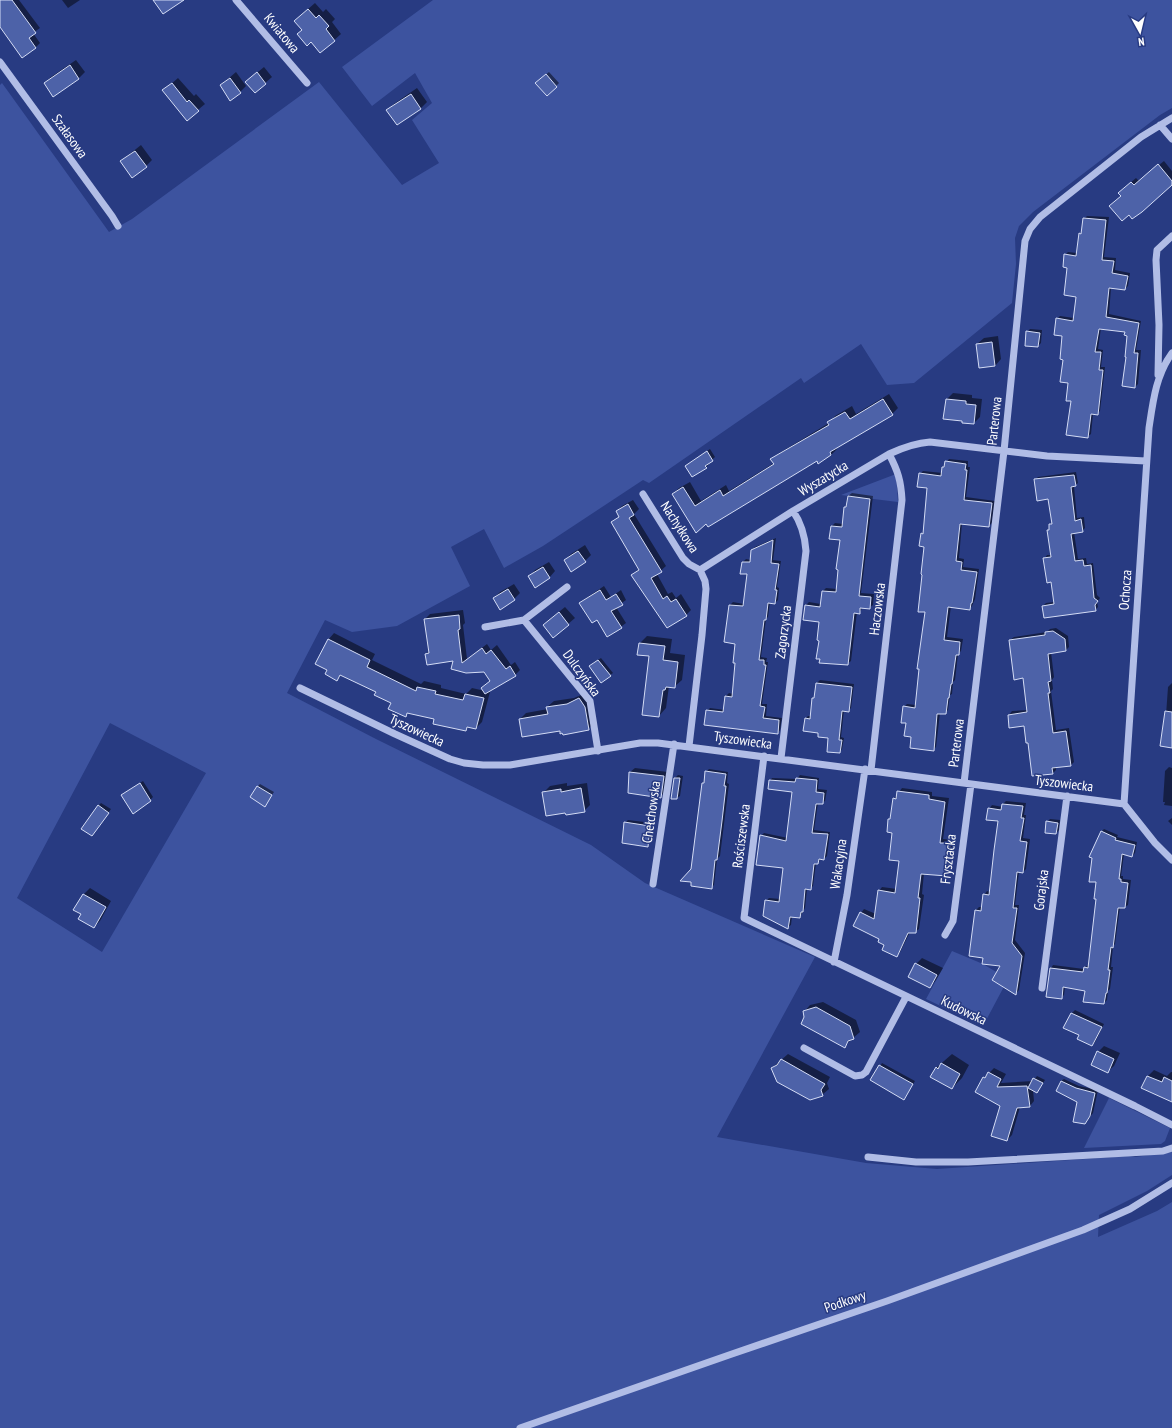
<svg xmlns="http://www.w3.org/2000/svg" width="1172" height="1428" font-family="'PT Sans Narrow',sans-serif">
<rect width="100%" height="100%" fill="#283b82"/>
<!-- green -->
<path fill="#3d539f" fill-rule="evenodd" d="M433,0H1172V108L1160,115L1033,212L1019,226L1015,238L1016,264L1012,303L914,383L887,385L861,344L804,383L801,378L649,483L643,480L543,546L504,568L484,529L451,547L470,586L397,626L352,632L325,620L287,693L376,739L591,845L645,883L815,957L717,1137L866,1163L937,1169L1129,1156L1135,1157L1172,1152V1175L1147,1191L1099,1215L1098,1237L1157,1211L1172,1202V1428H0V85L2,83L109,232L132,219L319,82L402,185L439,163L412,120L432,103L415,73L372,106L342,67ZM110,723L206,773L102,952L17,898Z
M896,474L898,502L841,495Z
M952,951L983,964L1008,979L983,1026L926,999Z
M1109,1098L1170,1128L1165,1141L1161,1144L1084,1148Z"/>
<!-- shadow -->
<path fill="#0007" d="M0,0H19L40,28L33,33L40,43L35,48L0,26Z
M62,0H80L68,8Z
M315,3L323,12L326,9L335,19L332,22L341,34L321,52L303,30L301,15Z
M76,60L85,72L79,78L45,83L51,77Z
M264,67L272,77L255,92L253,76Z
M236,72L246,86L240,92L221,85Z
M549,72L559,83L547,95L539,80Z
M178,78L194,96L196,94L205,104L187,119L163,91Z
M417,88L427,102L421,108L397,124L388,110L394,104Z
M141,145L152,160L146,166L121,161Z
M1164,161L1172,171V184L1122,196L1124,188L1136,178L1139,181Z
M1087,216L1109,217L1104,257L1116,258L1115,270L1130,273L1128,286L1125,289L1111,288L1109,314L1141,321L1136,350H1141L1138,384L1135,387L1127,356L1128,335L1126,332L1101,328L1098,349L1103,350L1101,367H1105L1100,411L1097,414H1093L1091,434L1087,437L1072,400L1063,335L1057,319L1060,316L1074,318L1077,296L1065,255L1068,252L1077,253L1080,234L1082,231L1084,219Z
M1030,329L1042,330L1041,343L1038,346L1026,345L1027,332Z
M998,336L1001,359L995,366L977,344L984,338Z
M953,393L972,395V398L982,399L980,417L974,423L947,399Z
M889,394L898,408L892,414L836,448L837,449L831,455L817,460L708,526L673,494L679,488L690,482L701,501L726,485L729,491L774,463L772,459L778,454L829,423L835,416L852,406L856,414Z
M710,449L715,457L708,463L709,464L706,467L692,476L686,466Z
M949,459L968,461V467H970L966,497L995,501L992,523L989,526L962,523L959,558L964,559L963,567L979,569L975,599L972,606L969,609L951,606L947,637L963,639L961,651L958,654L955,680L953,682L952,694L950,695L948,710L945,713H940L936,747L933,750L912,736L907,722L904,707L907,704L916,705L926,612L925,546L922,534L925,531L928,488L920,474L923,471L943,473V467Z
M1076,472L1078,483L1074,486L1077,518L1084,517L1085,528L1082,531L1074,532L1078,559L1086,558L1087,564L1093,563L1097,595L1100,598L1097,602L1098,607L1095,610L1043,606L1046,603L1054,602L1052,581L1045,558L1047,555H1051L1049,530L1050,529V525L1053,522L1049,498L1036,479L1038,477Z
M852,493L873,496L861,593L874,594L873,605L869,608L863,607L859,613L857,612L851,661L847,664L820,640V621L806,605L809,602L821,604L823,591L826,588L837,589L841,539L832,526L835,523L843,524L845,508L847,505L848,496Z
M633,500L639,509L634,514L666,566L657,574L668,594L672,592L676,598L681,594L691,610L686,615L667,627L633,575L639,569L612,522L620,516L617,511L622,506Z
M776,538L773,560L781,561L777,587L779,588L778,600L775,603L770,602L768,617L766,619L761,657L767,658L766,662H768L762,704H767L766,716L782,718L780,730L778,733L707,711L710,708L725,710L726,696L729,693L733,694L736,643L730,605L733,602L744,604L748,573L743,562L746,559L751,560L752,550L755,547Z
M585,545L591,555L585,561L565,560L571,554Z
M549,562L555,571L549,578L529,577L535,570Z
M514,584L520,593L514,599L494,598L500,592Z
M604,586L611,597L621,590L626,600L616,607L626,623L608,636L597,618L581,603L585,599Z
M565,607L575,618L553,637L550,619Z
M463,610L465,623L463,625L467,659L487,644L491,650L497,645L511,665L515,662L520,670L515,675L487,692H490L482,722L476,728L469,726L465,730L435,718L409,712L405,715L377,692L342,674L337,680L328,670V640L334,633L375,654L372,660L421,684L424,681L441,685V688L466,694L472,688L485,691L490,681L485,671L454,660L426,654L429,651L425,619L430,614Z
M1056,628L1068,636L1069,647L1066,650L1051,652L1054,677L1052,680L1053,689L1051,691L1056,730L1069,728L1074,762L1071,765L1056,767V770L1053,773L1029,742L1025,725L1009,715L1012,711L1028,710L1023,677L1010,640L1014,637L1047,632L1050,629Z
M647,636L672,639L670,653L685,655L682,680L674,687L669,686L666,708L659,716L650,656L638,654L640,643Z
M601,658L613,673L610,675L593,663Z
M820,680L854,684L851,708L848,711L844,710L841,737L844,738L842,749L840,752L829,738L819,733L806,718L808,716H812L817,683Z
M1172,683V747L1165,729L1168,687Z
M586,693L595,722L588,729L561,730L520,719L526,713L548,709L547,707L554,701L574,698Z
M1169,767L1172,768V806L1164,805L1165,802H1163L1165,771Z
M635,768L668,772L665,792L661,796L630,772Z
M709,769L728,772L727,783L729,784L720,856L717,859L714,885L711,888L703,783L705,781L706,772Z
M678,775L683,776L680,796L677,798L675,778Z
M800,775L819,778L818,789L827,790L825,801L822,803H818L814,830L830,832L827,856L824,859H821L818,863H816L813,886L810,889H807L805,908L800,917L792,916L791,925L788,927L766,901L769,898L780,899L784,868L761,836L764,833L788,838L793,791L770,781L772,778L797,779Z
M143,781L153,797L150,800L122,795Z
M567,783V786L587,783L590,805L584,811L544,792L550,786Z
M260,784L274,792L265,805L258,786Z
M902,788L932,792V796L949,798L943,839L953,840L950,871L946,875L924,873L922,894L924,895L919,929L915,932H910L900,952L897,956L881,939L861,913L864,909L876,914L879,891L882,887L897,889L900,860L889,820L892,817L894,799Z
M1006,801L1026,803L1024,815H1026L1023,838L1030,839L1026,869L1023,872H1019L1015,905H1019L1015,940L1025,953L1019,990L1016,993L1001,965L984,957L976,910L979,907H982L984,895L987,891L990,892L999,820L989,809L992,805L1003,807V804Z
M101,803L111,809L92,835L99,805Z
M1172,818V825L1168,821Z
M1050,819L1060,820L1059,830L1056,833L1047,822Z
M628,820L653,823L650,843L647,846L625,823Z
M1104,829L1118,835L1117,837L1137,842L1135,853L1132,856L1124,854L1121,876H1123V879L1131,880L1128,905L1125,907H1120L1115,944L1113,946L1111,967H1113L1110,989L1108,991L1107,1000L1104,1003L1086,990L1065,987L1064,995L1061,998L1051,968L1053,965L1084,969L1085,967L1089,965L1097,899L1101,832Z
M90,888L111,901L100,921L94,927L82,914L83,895Z
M922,958L943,968L936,980L930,987L916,964Z
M823,1002L856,1020L860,1032L844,1046L804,1012L810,1005Z
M1075,1010L1104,1024L1095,1042L1092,1045L1080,1035L1065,1027L1072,1013Z
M1104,1046L1120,1053L1114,1066L1107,1072L1098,1052Z
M788,1054L830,1077L827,1083L829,1089L822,1095L772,1068Z
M952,1054L969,1065L962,1078L952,1088L936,1068Z
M882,1063L915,1081L904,1099L872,1080Z
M994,1068L1006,1074L1001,1083L1033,1081L1037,1076L1045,1080L1037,1092L1033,1090L1034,1101L1030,1106L1020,1107L1012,1135L1007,1140L1001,1105L984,1078Z
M1154,1070L1167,1076L1171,1072H1172V1101L1148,1076Z
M1064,1079L1079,1086L1098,1090L1093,1113L1085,1123L1078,1101L1061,1081Z"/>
<!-- building -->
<path fill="#4d62a8" stroke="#d4dcf5" d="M0,0H12L36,33L29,38L36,48L22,58L0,27Z
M153,0H184L163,14Z
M308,9L316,18L319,15L329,26L326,29L335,41L320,53L311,42L307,46L297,34L302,30L294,21Z
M70,65L79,79L53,97L44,83Z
M257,72L266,84L255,93L245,82Z
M546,74L557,87L547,96L535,83Z
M230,78L241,93L230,101L220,85Z
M172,83L187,102L189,100L199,111L187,121L162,90Z
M411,94L421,109L397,125L386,110Z
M135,151L147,167L132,178L120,161Z
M1158,164L1172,181V185L1142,212L1132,219L1129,215L1122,221L1109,206L1121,196L1118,193L1131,182L1134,185Z
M1083,218L1106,220L1102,260L1114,261L1112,273L1128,276L1125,290L1109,288L1106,317L1139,323L1134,353H1138L1135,388L1122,386L1126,357H1125L1127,336L1124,335L1125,332L1099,329L1095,352H1101L1099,370H1103L1098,415L1091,414L1088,438L1066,435L1071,401H1066L1068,383L1060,382L1063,360L1060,359L1062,336L1054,335L1056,318L1073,321L1076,297L1064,295L1067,268L1063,267L1064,254L1076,256L1079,233L1081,234Z
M1026,331L1040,333L1038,347L1025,346Z
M992,342L995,366L979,368L976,344Z
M883,399L893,415L830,452L831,455L818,464L817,461L708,527L706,524L696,533L672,494L683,487L695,506L720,490L723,496L774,464L770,459L829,425L827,422L845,412L850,419Z
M946,399L966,401V404L976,405L974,424L962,423V421L943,419Z
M707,451L713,461L705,466L707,468L692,477L685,466Z
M945,461L966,464L965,470H967L964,500L992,503L989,527L960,524L956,561L962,562L961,570L977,572L972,603H971L970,610L948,607L944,640L960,642L959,655H956L952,684H951L949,698H948L946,714H937L934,751L910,748L911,737L904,736L906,723H901L903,706L915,708L919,669H917L925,612H918L922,575L921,574L924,547L919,546L921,533L923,534L927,488L917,487L919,473L941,476L942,467H944Z
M1074,475L1076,486L1071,487L1075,521L1081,519L1083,532L1071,534L1075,561L1083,560L1084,566L1091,565L1094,598L1098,601L1095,605L1096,611L1044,618L1042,606L1054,604L1051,582L1047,583L1043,558L1051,557L1047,530H1049V524H1052L1048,499L1037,501L1034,479Z
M848,496L870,499L859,596L871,597L870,609L860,608V614L854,613L848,665L819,663L820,659H816L819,641L817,640L819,622L803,620L805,605L820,607L822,591L836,592L838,570L836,569L840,540L829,539L831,526L842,527L844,507H846Z
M628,504L634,515L629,518L662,572L651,578L663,599L667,596L671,602L676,599L687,616L667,628L631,575L639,570L611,522L619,517L616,511Z
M773,540L771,563L779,564L775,590H777L775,604L768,603L766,620H764L759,660H764V665H766L760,706L765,707L763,718L779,720L778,734L704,725L706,710L723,712L725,696L732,697L735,663H733L735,644L724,642L729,605L743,606L747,574H740L742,562H750L751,550Z
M578,551L586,562L571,572L564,560Z
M543,567L550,578L535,588L528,576Z
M508,589L515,600L500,610L493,598Z
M600,590L606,600L616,594L623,605L611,611L622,628L607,637L597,620L592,623L579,603Z
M559,612L569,625L553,638L543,625Z
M459,615L460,629L458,630L462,663L482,648L486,654L491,650L506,669L510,666L516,676L485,694L481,688L490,681L484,672L466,673L451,669L453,661L427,665L425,654L429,653L424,619Z
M1053,631L1065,639L1066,651L1048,654L1051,681L1048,682L1050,693H1048L1053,733L1066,731L1071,766L1052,768L1053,774L1032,776L1028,743H1026L1024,726L1009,728L1008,715L1027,712L1023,678L1014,680L1009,640L1045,635V632Z
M328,639L370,660L367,667L416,691L417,687L436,691L435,694L463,700L465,694L484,698L476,729L467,727L466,731L433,724L434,719L407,713L406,717L388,709L391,703L374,695L376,692L340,675L337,681L325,674L327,670L315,664Z
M639,643L665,646L663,660L678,662L675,688L666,687L665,690H663L659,717L642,715L649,656L637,655Z
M598,660L611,676L601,683L589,666Z
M816,683L852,687L849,712L842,711L839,740H842L840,753L827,752L828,738L818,737V733L803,731L805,718L810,719L812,698H814Z
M579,698L585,707L589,730L563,735L562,733L560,734V731L522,737L519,719L548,714L546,707L567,704Z
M1165,711L1172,712V748L1160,746Z
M705,771L726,774L724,786H726L722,821L717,860H715L712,889L691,886V882L680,881L691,869L702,783H704Z
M629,772L664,776L661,798L628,793Z
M674,778H680L677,799H671Z
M796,778L817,780L816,792L824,793L823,804H816L812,833L828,834L824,860L819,859L818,864H814L811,890L805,889L803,912H801L800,918L790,917L788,929L763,916L765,900L779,902L783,868L756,865L760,835L786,841L792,792L768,789L769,780L795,782Z
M140,783L151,801L133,814L121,795Z
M257,786L272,795L265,807L250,797Z
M581,788L585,812L566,815L565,813L546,816L542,792L561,789V792Z
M897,791L929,795V799L945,802L940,843H950L947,876L921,874L918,898H920L916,933H908L897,957L882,950L884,945L878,942L879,939L853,926L860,912L874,919L878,890L895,893L899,861L889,860L892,833L887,832L888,819H890L893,798L896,799Z
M1002,804L1023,806L1021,818H1024L1020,841L1027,842L1023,873L1017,872L1013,908H1017L1012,943L1022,956L1016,995L992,980L1000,966L982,964L983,958L969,956L975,910L981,911L983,894L989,895L994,850L998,821L986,820L988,808L1001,810Z
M98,805L109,813L92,836L81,829Z
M1046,821L1058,823L1056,834L1045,833Z
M624,822L650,826L648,847L622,843Z
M1101,831L1116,838L1115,840L1135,845L1132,857L1122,854L1119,879H1121V882L1128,883L1125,908H1118L1113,948L1111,947L1108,970H1110L1107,993H1106L1104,1004L1083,1002L1085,991L1063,987L1062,999L1046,997L1050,968L1083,972L1084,967L1088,968L1096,899H1094L1096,882H1089L1092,858L1089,857Z
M83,894L106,907L94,928L78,919L81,914L73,910Z
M915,963L937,975L930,988L908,977Z
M816,1007L850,1026L854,1039L848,1041L845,1048L801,1024L804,1017L803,1011Z
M1071,1013L1102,1027L1092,1046L1077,1039L1079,1035L1063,1028Z
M1097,1051L1114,1059L1108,1073L1091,1065Z
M781,1059L825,1084L821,1090L823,1096L810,1100L777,1082L771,1068L777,1065Z
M941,1063L960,1074L952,1089L930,1077L936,1067L938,1069Z
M879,1065L913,1084L904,1100L870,1080Z
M988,1072L1001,1079L997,1087L1027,1086L1030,1107L1017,1108L1007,1141L991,1136L1000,1106L975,1092L983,1077L985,1078Z
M1147,1076L1162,1082L1164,1077L1172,1081V1102L1141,1088Z
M1033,1078L1043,1083L1037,1093L1028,1088Z
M1061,1081L1076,1088L1095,1093L1090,1116L1085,1124L1073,1122L1077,1102L1056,1091Z"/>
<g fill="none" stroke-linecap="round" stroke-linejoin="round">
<!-- minor -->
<path stroke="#b1bde6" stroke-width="7" d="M236,0L307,83
M0,62L112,216L118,226
M1160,125L1172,139
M1158,375L1159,325L1156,260L1157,250L1172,236
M643,494L683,558L689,564L700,570
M524,620L590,701L598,751
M485,627L524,620L567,587
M300,688L395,734L450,759L464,763L483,765H510L640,743H658L1124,804L1155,843L1172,860
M689,746L702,635L706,589L705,581L700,570L793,511L889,454C902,448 915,443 930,442L1047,456L1146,461
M764,756L744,918L1135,1106L1172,1125
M781,758L806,551C805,536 802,524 793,511
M871,770L902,500C901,481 898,471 889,454
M964,783L1004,451L1025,241L1030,229L1040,217L1141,137L1172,118
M1124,804L1149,428C1153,401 1156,375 1172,353
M653,884L674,744
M945,935L953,921L971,784
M834,962L847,895L865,769
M1042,988L1067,796
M804,1048L855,1076L862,1075L866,1072L906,997
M868,1157L916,1162H968L1163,1151L1172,1148
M520,1428L729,1355L887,1301L1083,1230L1130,1209L1172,1183"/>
</g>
<g text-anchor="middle" stroke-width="3" stroke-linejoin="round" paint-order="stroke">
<!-- street labels -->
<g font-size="14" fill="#fff" stroke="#283b82">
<text transform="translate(282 33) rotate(50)" y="5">Kwiatowa</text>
<text transform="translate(70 136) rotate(54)" y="5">Szałasowa</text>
<text transform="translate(994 421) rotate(-84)" y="5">Parterowa</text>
<text transform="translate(823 478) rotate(-31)" y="5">Wyszatycka</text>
<text transform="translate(680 527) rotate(57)" y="5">Nachyłkowa</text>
<text transform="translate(1125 590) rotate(-86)" y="5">Ochocza</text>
<text transform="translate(877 609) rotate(-83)" y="5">Haczowska</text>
<text transform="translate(783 632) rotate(-83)" y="5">Zagorzycka</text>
<text transform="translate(582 673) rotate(54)" y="5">Dulczyńska</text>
<text transform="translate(417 730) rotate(25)" y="5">Tyszowiecka</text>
<text transform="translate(743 740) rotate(8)" y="5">Tyszowiecka</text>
<text transform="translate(956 743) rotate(-83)" y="5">Parterowa</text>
<text transform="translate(1064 783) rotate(7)" y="5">Tyszowiecka</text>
<text transform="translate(651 812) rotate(-82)" y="5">Chełchowska</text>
<text transform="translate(741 836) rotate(-83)" y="5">Rościszewska</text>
<text transform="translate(948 859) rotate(-83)" y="5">Frysztacka</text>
<text transform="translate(838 864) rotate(-82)" y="5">Wakacyjna</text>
<text transform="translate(1041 890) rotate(-83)" y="5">Gorajska</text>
<text transform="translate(964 1010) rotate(26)" y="5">Kudowska</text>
<text transform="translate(845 1301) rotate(-19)" y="5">Podkowy</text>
</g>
</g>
<!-- north arrow -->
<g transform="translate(1140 32) rotate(172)" stroke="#283b82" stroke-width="3" paint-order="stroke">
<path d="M0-3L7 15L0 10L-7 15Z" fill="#ffffff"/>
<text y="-6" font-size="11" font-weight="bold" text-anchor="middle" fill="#ffffff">N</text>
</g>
</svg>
